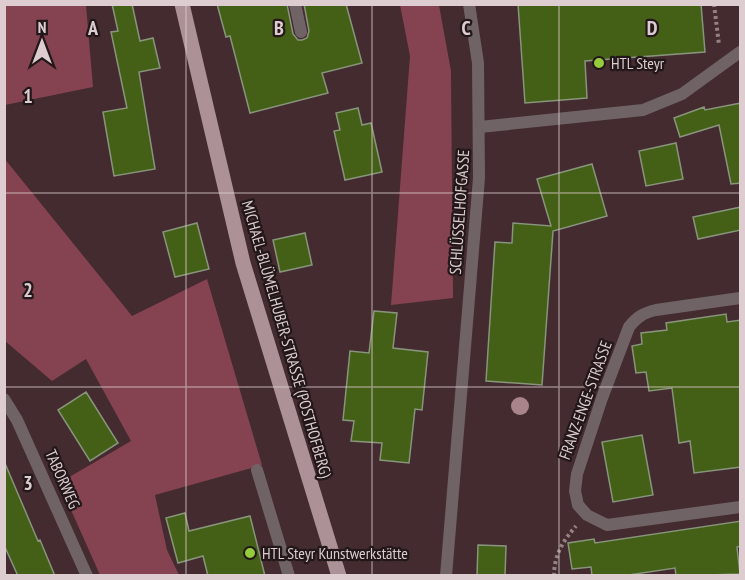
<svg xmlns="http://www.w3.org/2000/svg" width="745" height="580" font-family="'PT Sans Narrow',sans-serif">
<rect width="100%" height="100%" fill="#432b2f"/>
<!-- green -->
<path fill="#854250" d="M5,4L86,5L93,87L5,105Z
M400,5H439L451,71L453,298L391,305L410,56Z
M4,158L132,316L207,279L262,465L155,495L167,550L179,575H100L59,483L131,441L86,359L52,381L5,341Z"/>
<!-- building -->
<path fill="#446016" stroke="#88947c" stroke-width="1.5" d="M112,4H132L140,41L153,38L160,68L139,72L155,169L114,176L103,112L127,108L111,32L118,31Z
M217,4H287L293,34L298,40H302L307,38L309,31L304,4H346L362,63L322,73L328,93L250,113L230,36L226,37Z
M518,4H701L705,52L585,61L587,98L525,103Z
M741,103V183L731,184L719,125L680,137L674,118L704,107L705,110Z
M358,108L362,125L371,123L382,172L345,180L334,131L340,130L336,113Z
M676,143L683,179L646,186L639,151Z
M592,164L607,216L553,231L542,385L486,381L495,242L512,243L513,223L551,226L537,179Z
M741,207V230L698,239L693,217Z
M197,223L209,269L175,277L163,232Z
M305,233L312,265L280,272L273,240Z
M374,311L397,313L393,348L428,352L422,410L415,409L409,463L380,460L382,443L351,441L354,421L343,420L350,351L369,353Z
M726,314L727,322L741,320V467L694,473L690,441L679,443L672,388L649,391L646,372L636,373L632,346L642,344L641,333L667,330L666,323Z
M86,392L118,443L90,461L58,410Z
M642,435L653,495L613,502L602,442Z
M4,461L38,541L40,540L55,576H18L4,545Z
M185,513L189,531L250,516L265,576H208L203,556L178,563L166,518Z
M741,521V546L737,547L740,574L676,576L675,568L622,576H592L591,567L572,569L568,543L594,539L595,543Z
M478,545L506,546L505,576H477Z"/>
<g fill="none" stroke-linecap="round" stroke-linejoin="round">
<!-- path -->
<path stroke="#958184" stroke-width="4" stroke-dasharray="3 3" stroke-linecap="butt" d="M714,4L719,45
M554,576C554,555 563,541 576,526"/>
<!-- service -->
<path stroke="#706365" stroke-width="12" d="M295,4L301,32
M257,470L289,576"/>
<!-- minor -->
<path stroke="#706365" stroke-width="12" d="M480,127L643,110L682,94L740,52
M740,298L656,310C643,313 637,317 629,327L602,398L577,474L575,491L578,505L587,515L607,525L740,507
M4,399L17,420L87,576
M446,576L479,178L478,63L469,4"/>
<!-- primary -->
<path stroke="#ac9296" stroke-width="15" d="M182,4L243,263L339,576"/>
</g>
<!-- trees -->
<circle fill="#a9858b" cx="520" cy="406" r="9"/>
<!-- grid -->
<path fill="none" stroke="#decdd0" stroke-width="1.5" stroke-opacity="0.55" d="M186,4V576M372,4V576M559,4V576M4,193H740M4,387H740"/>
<!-- markers -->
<g fill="#95cc3b" stroke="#221719" stroke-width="2">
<circle cx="599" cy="63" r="6"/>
<circle cx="250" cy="553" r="6"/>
</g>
<g text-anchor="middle" stroke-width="4.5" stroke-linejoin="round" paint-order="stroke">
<!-- poi labels -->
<g font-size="16" fill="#decdd0" stroke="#221719" text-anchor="start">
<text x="611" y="69">HTL Steyr</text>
<text x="262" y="559">HTL Steyr Kunstwerkstätte</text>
</g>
<!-- street labels -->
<g font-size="16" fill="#decdd0" stroke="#221719">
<text transform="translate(459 212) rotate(-86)" y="6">SCHLÜSSELHOFGASSE</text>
<text transform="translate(287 339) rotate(74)" y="6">MICHAEL-BLÜMELHUBER-STRASSE (POSTHOFBERG)</text>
<text transform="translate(585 400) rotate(-70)" y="6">FRANZ-ENGE-STRASSE</text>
<text transform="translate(63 479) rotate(66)" y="6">TABORWEG</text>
</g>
</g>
<g font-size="20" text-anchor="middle" font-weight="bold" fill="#decdd0" stroke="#221719" stroke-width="4.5" stroke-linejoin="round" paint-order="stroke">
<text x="93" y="35">A</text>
<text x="279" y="35">B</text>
<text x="466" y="35">C</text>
<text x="652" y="35">D</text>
<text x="28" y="103">1</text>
<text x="28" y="297">2</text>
<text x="28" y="490">3</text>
</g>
<!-- border -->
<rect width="745" height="580" fill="none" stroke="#decdd0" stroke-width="12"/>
<!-- north arrow -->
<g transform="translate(42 42)" stroke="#221719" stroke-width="4.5" paint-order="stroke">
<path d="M0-4.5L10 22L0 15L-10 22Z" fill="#decdd0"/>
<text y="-9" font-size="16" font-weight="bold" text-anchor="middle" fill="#decdd0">N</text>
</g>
</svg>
